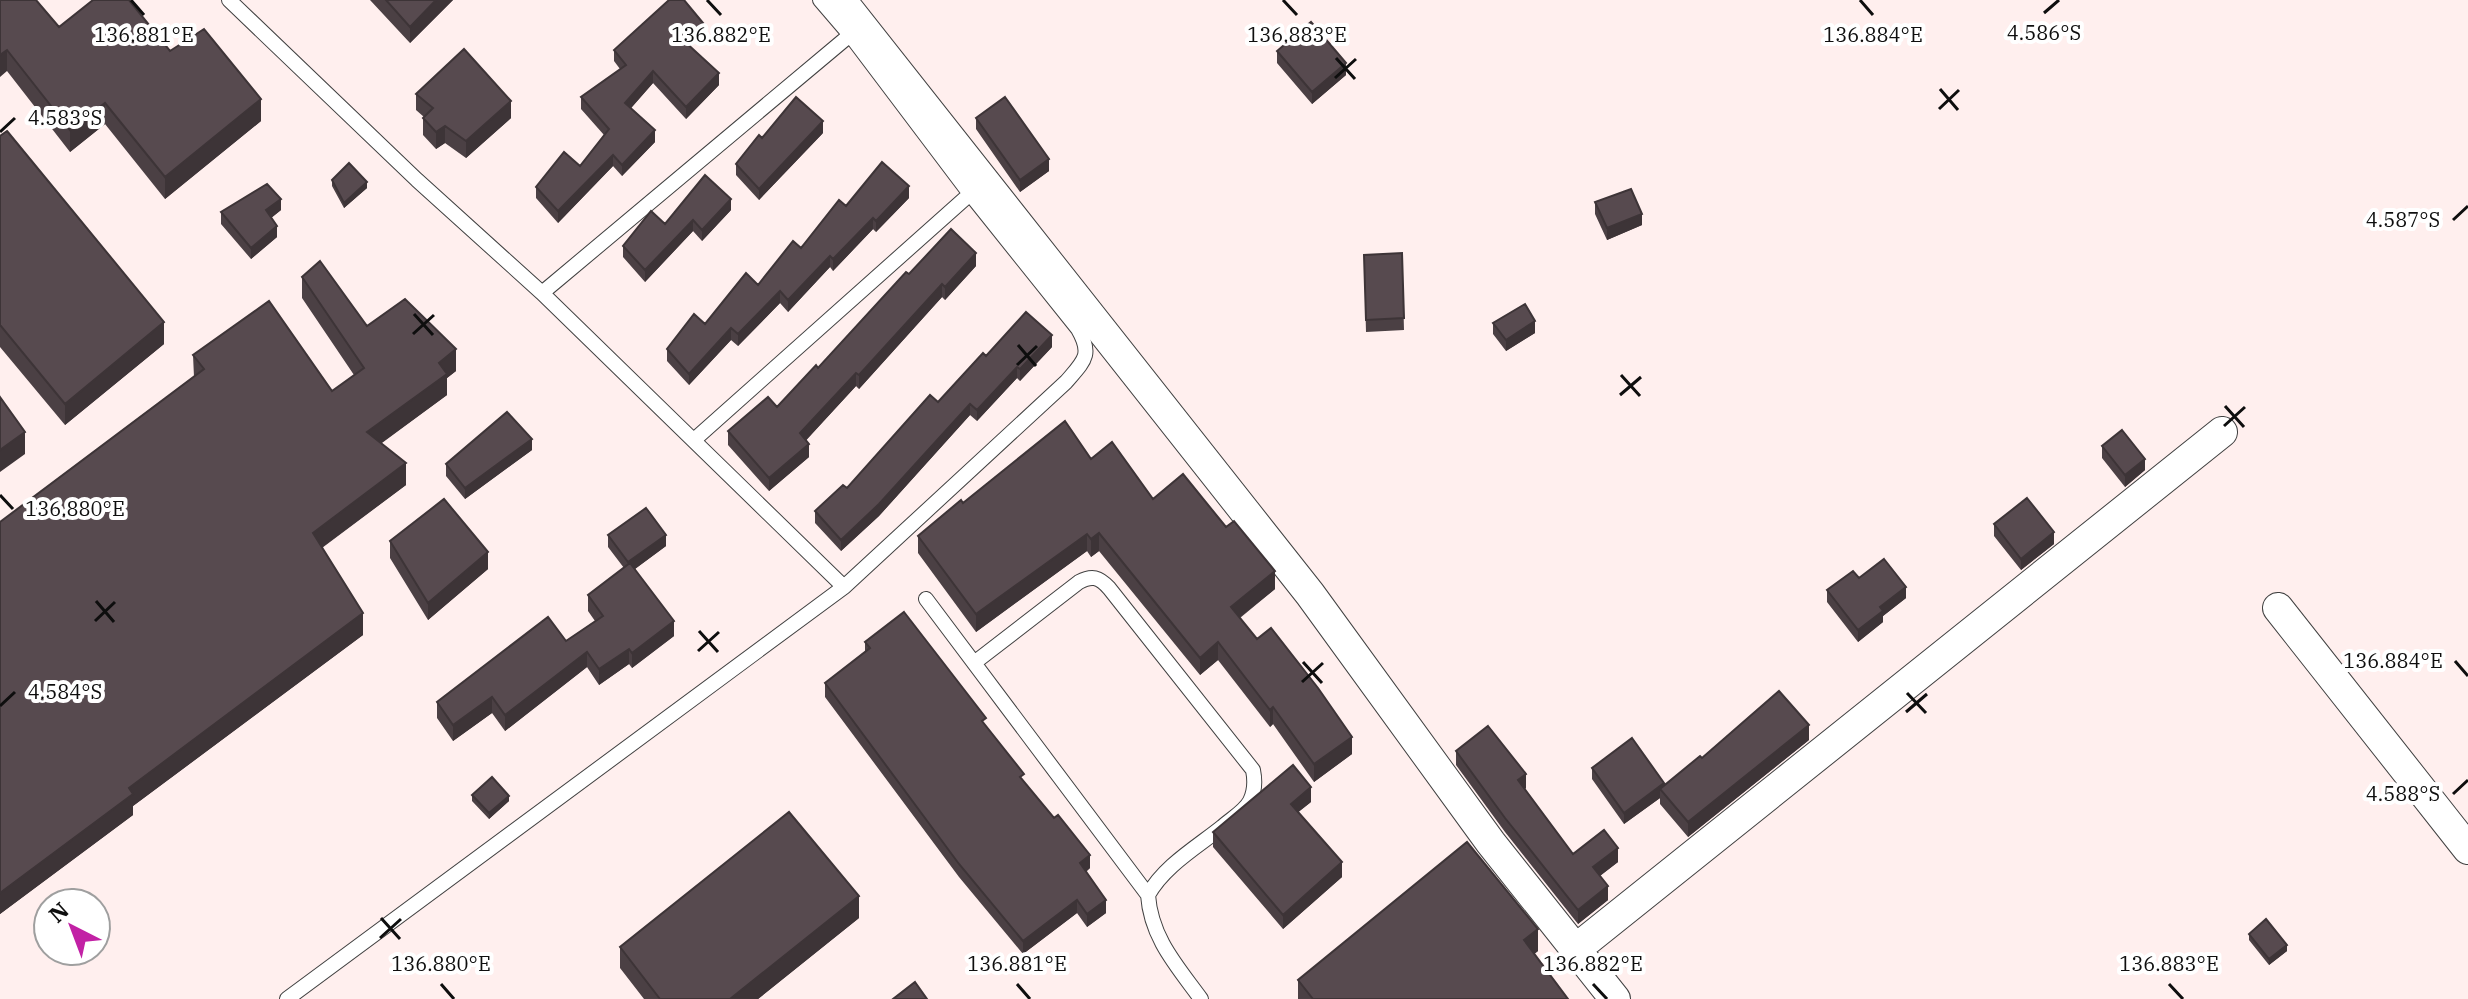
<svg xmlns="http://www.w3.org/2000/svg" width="2468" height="999" font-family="'IBM Plex Serif',serif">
<rect width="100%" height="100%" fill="#ffefee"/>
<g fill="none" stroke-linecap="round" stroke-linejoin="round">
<!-- service casing -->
<g stroke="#414141" stroke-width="16">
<path id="service" d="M229,0L417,180L542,293L844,587
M542,293L850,35
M694,440L970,194
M926,599L1148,895
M974,663L1079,582C1092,575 1099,577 1109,588L1253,770C1255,780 1255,791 1250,801C1245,811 1231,819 1222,827C1197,847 1164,866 1148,895C1151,938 1177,966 1201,999
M287,999L844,587L1066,382C1084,361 1093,355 1078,329L970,194L850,35L820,0"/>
</g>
<!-- minor casing -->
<g stroke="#414141" stroke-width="32">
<path id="minor" d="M841,0L1310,594L1491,843L1615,999
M2278,608L2468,849
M1576,949L2222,432"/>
</g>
<!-- service -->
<use href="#service" stroke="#fff" stroke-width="14"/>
<!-- minor -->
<use href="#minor" stroke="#fff" stroke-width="30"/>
</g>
<!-- wall -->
<path fill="#4b4044" d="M0,0L59,27L170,51L261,121L165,199L105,124L70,152L7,71Z
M370,0H453L410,43Z
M703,35L690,46L719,85L686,119L653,83L631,108L655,142L622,176L613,166L558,223L536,198V187L580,166L604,135L581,109V97L620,69L614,61V50Z
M1277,51L1346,75L1312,104L1277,63Z
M416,94L511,118L466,158L445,143L436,149L423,135V118L424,117L416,110Z
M976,118L1049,171L1020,192L976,129Z
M823,133L759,200L736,175V164Z
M0,136L164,344L65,425L0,347Z
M332,180L367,188L344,208L332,186Z
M909,198L876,232L873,229L833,271L830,267L788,312L780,303L738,346L731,340L689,385L667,361V349L705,324L758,285L846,206Z
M1595,202L1642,225L1607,240L1595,214Z
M281,210L271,218L277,237L251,259L221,224V212Z
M731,210L702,241L693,231L645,282L623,257V246L665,224Z
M1402,253L1404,330L1366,332L1364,255Z
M976,266L945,300L942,297L859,389L856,386L806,440L809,457L769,491L728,445V431L777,407L818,368L909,274Z
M302,277L367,326L456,371L447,378V395L381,443L406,485L322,548L363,635L133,806V815L0,914V522L194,377L193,355L332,391L354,375L302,298Z
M1493,323L1535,333L1506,351L1493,334Z
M1052,347L1020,381L1017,378L977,421L970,415L879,516L841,551L815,523V511L847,488L986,356Z
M2102,446L2145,470L2125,487L2102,458Z
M532,450L465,499L446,476V464Z
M1091,459L1153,499L1275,589L1240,618L1352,754L1314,782L1273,724L1270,727L1218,660L1200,675L1099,551L1091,557L1087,551L976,632L918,553V536L963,503Z
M1994,524L2054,544L2021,570L1994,536Z
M608,535L666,546L635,569L674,636L632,668L629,664L599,685L587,667L505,731L492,713L453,741L437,718V702L566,641L595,621L588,611V595L624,568L608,547Z
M390,541L488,569L428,620L390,558Z
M1859,578L1906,598L1883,616V622L1858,642L1827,602V590Z
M865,642L986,726L1024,782L1090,868L1086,872L1106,913L1087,927L1077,913L1023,954L959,877L825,697V683L865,652Z
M1809,740L1688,837L1660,804V798L1624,824L1592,779V768L1664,786Z
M1456,751L1526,788L1525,789L1573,854L1618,862L1600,876L1608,900L1578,924L1505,832L1456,765Z
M472,795L509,801L489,819L472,801Z
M1311,802L1298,812L1342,877L1283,929L1213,847V832Z
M859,918L758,999H644L620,968V947Z
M2249,934L2287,951L2269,965L2249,940Z
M1538,951L1534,954L1568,999H1298V980Z"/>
<!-- shaded-wall -->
<path fill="#3d3437" d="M436,0H453L410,43V27Z
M703,23V35L683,52V40Z
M7,50V71L0,77V55Z
M1346,63V75L1312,104V92Z
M653,71V83L625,115V103Z
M719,73V85L686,119V107Z
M261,99V121L165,199V177Z
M511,101V118L466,158V141Z
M105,103V124L70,152V130Z
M823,121V133L759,200V189Z
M445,126V143L436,149V132Z
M655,130V142L622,176V165Z
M613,155V166L558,223V211Z
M1049,159V171L1020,192V180Z
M367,182V188L344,208V203Z
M909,186V198L876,232V221Z
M281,199V210L266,222V210Z
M731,199V210L702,241V230Z
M1642,214V225L1607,240V228Z
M873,218V229L833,271V259Z
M693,220V231L645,282V270Z
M277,226V237L251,259V248Z
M976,253V266L945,300V287Z
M830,256V267L788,312V300Z
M942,284V297L859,389V375Z
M780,291V303L738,346V334Z
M1535,321V333L1506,351V340Z
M164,322V344L65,425V404Z
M731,328V340L689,385V374Z
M1052,335V347L1020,381V369Z
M456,349V371L447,378V395L367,454V432L439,363Z
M1017,367V378L977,421V410Z
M856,373V386L800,447V433Z
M970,404V415L879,516L841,551V540Z
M25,432V454L0,472V450Z
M532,439V450L465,499V488Z
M809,444V457L769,491V478Z
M2145,459V470L2125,487V475Z
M406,463V485L313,554V533Z
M2054,532V544L2021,570V559Z
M1099,533V551L1091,557V539Z
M1087,534V551L976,632V614Z
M666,535V546L628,574V562Z
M488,552V569L428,620V603Z
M1275,571V589L1231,624V607Z
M1906,587V598L1883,616V622L1858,642V630L1880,607Z
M363,613V635L133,806V815L0,914V893L129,788Z
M674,621V636L632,668V653Z
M1218,642V660L1200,675V658Z
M629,649V664L599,685V669Z
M587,652V667L505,731V715Z
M492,697V713L453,741V725Z
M1273,707V724L1270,727V710Z
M1809,725V740L1688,837V822Z
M1352,737V754L1314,782V764Z
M1526,774V788L1518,794V780Z
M1664,783V794L1660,789V798L1624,824V813Z
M1311,787V802L1291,818V804Z
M509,796V801L489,819V813Z
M1618,848V862L1593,881V867Z
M1090,855V868L1080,876V863Z
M1342,862V877L1283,929V915Z
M1608,886V900L1578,924V910Z
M859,896V918L758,999H730Z
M1077,900V913L1023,954V941Z
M1106,900V913L1087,927V914Z
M1538,929V951L1524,962V940Z
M2287,945V951L2269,965V959Z"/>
<!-- building -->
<path fill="#574a4f" stroke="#3d3437" stroke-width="2" d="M0,0H36L59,27L93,0H129L170,51L204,29L261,99L165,177L105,103L70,130L7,50L0,55Z
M386,0H436L410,27Z
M669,0H684L703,23L683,40L719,73L686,107L653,71L625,103L655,130L622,165L613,155L558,211L536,187L564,152L580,166L609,129L581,97L626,65L614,50Z
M1311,22L1346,63L1312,92L1277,51Z
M464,49L511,101L466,141L445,126L436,132L423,118L433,108L416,94Z
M796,97L823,121L759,189L736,164L759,135L762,138Z
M1005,97L1049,159L1020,180L976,118Z
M7,131L164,322L65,404L0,325V136Z
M882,162L909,186L876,221L873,218L833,259L830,256L788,300L780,291L738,334L731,328L689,374L667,349L694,314L705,324L746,273L758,285L793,241L801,248L839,200L846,206Z
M349,163L367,182L344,203L332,180Z
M705,175L731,199L702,230L693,220L645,270L623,246L651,211L665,224Z
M267,184L281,199L266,210L277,226L251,248L221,212Z
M1631,189L1642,214L1607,228L1595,202Z
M951,229L976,253L945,287L942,284L859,375L856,373L800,433L809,444L769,478L728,431L768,397L777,407L816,365L818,368L906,272L909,274Z
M1402,253L1404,318L1366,320L1364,255Z
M320,261L367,326L405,299L456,349L439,363L447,374L367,432L406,463L313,533L363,613L129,788L133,794L0,893V522L204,369L193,355L269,301L332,391L364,368L302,277Z
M1525,304L1535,321L1506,340L1493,323Z
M1026,312L1052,335L1020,369L1017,367L977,410L970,404L879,504L841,540L815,511L843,485L847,488L930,395L938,402L983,353L986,356Z
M0,397L25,432L0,450Z
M507,412L532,439L465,488L446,464Z
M1065,421L1091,459L1112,442L1153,499L1183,474L1226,527L1234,521L1275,571L1231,607L1257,639L1271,628L1318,688L1352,737L1314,764L1273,707L1270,710L1218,642L1200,658L1099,533L1091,539L1087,534L976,614L918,536L961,500L963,503Z
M2122,430L2145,459L2125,475L2102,446Z
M2027,498L2054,532L2021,559L1994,524Z
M444,499L488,552L428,603L390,541Z
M646,508L666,535L628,562L608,535Z
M1884,559L1906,587L1880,607L1883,611L1858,630L1827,590L1853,571L1859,578Z
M630,563L674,621L632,653L629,649L599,669L587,652L505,715L492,697L453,725L437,702L548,617L566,641L603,616L588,595Z
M904,612L986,718L982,721L1024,774L1020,777L1054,818L1058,815L1090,855L1080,863L1106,900L1087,914L1077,900L1023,941L959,864L825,683L870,648L865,642Z
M1779,691L1809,725L1688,822L1660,789L1700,756L1702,758Z
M1488,726L1526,774L1518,780L1573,854L1604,830L1618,848L1593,867L1608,886L1578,910L1505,818L1456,751Z
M1632,738L1664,783L1624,813L1592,768Z
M1293,765L1311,787L1291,804L1342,862L1283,915L1213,832Z
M492,777L509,796L489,813L472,795Z
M789,812L859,896L730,999H660L620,947Z
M1467,842L1538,929L1524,940L1568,999H1313L1298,980Z
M2266,919L2287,945L2269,959L2249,934Z
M915,982L927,999H893Z"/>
<!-- ticks -->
<path fill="none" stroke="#0e0e0e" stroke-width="3" d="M131,0L144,15M707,0L721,15M1283,0L1297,15M1860,0L1873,15M2044,13L2059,0M1336,58L1355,79M1335,78L1356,59M1940,89L1958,110M1939,109L1959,90M0,132L15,118M2453,220L2468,206M414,314L433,335M413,334L434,315M1018,345L1036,366M1017,365L1037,346M1621,375L1640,396M1620,395L1641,377M2225,406L2244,427M2224,426L2245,407M0,495L13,509M96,601L114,622M95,621L115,602M699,631L718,652M698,651L719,632M2455,661L2468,676M1303,662L1322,683M1302,682L1323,663M1907,693L1926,713M0,706L15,692M1906,712L1927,694M2453,794L2468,780M381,918L400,939M380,938L401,919M441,984L454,999M1017,984L1030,999M1593,984L1607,999M2169,984L2183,999"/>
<g font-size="20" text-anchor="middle" fill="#0e0e0e" stroke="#fff" stroke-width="8" stroke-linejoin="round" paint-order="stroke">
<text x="2044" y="40">4.586°S</text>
<text x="144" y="42">136.881°E</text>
<text x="721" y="42">136.882°E</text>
<text x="1873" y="42">136.884°E</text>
<text x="1297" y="42">136.883°E</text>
<text x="65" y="125">4.583°S</text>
<text x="2403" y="227">4.587°S</text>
<text x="75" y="516">136.880°E</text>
<text x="2393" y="668">136.884°E</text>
<text x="65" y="699">4.584°S</text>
<text x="2403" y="801">4.588°S</text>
<text x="441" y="971">136.880°E</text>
<text x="1017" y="971">136.881°E</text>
<text x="1593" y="971">136.882°E</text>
<text x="2169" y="971">136.883°E</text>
</g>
<!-- north arrow -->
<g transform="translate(72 927) rotate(318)"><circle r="38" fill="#ffffff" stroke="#9f9f9f" stroke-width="2"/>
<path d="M0-6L14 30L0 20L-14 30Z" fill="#c221a5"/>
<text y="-12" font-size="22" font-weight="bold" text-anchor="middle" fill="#0e0e0e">N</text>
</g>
</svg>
